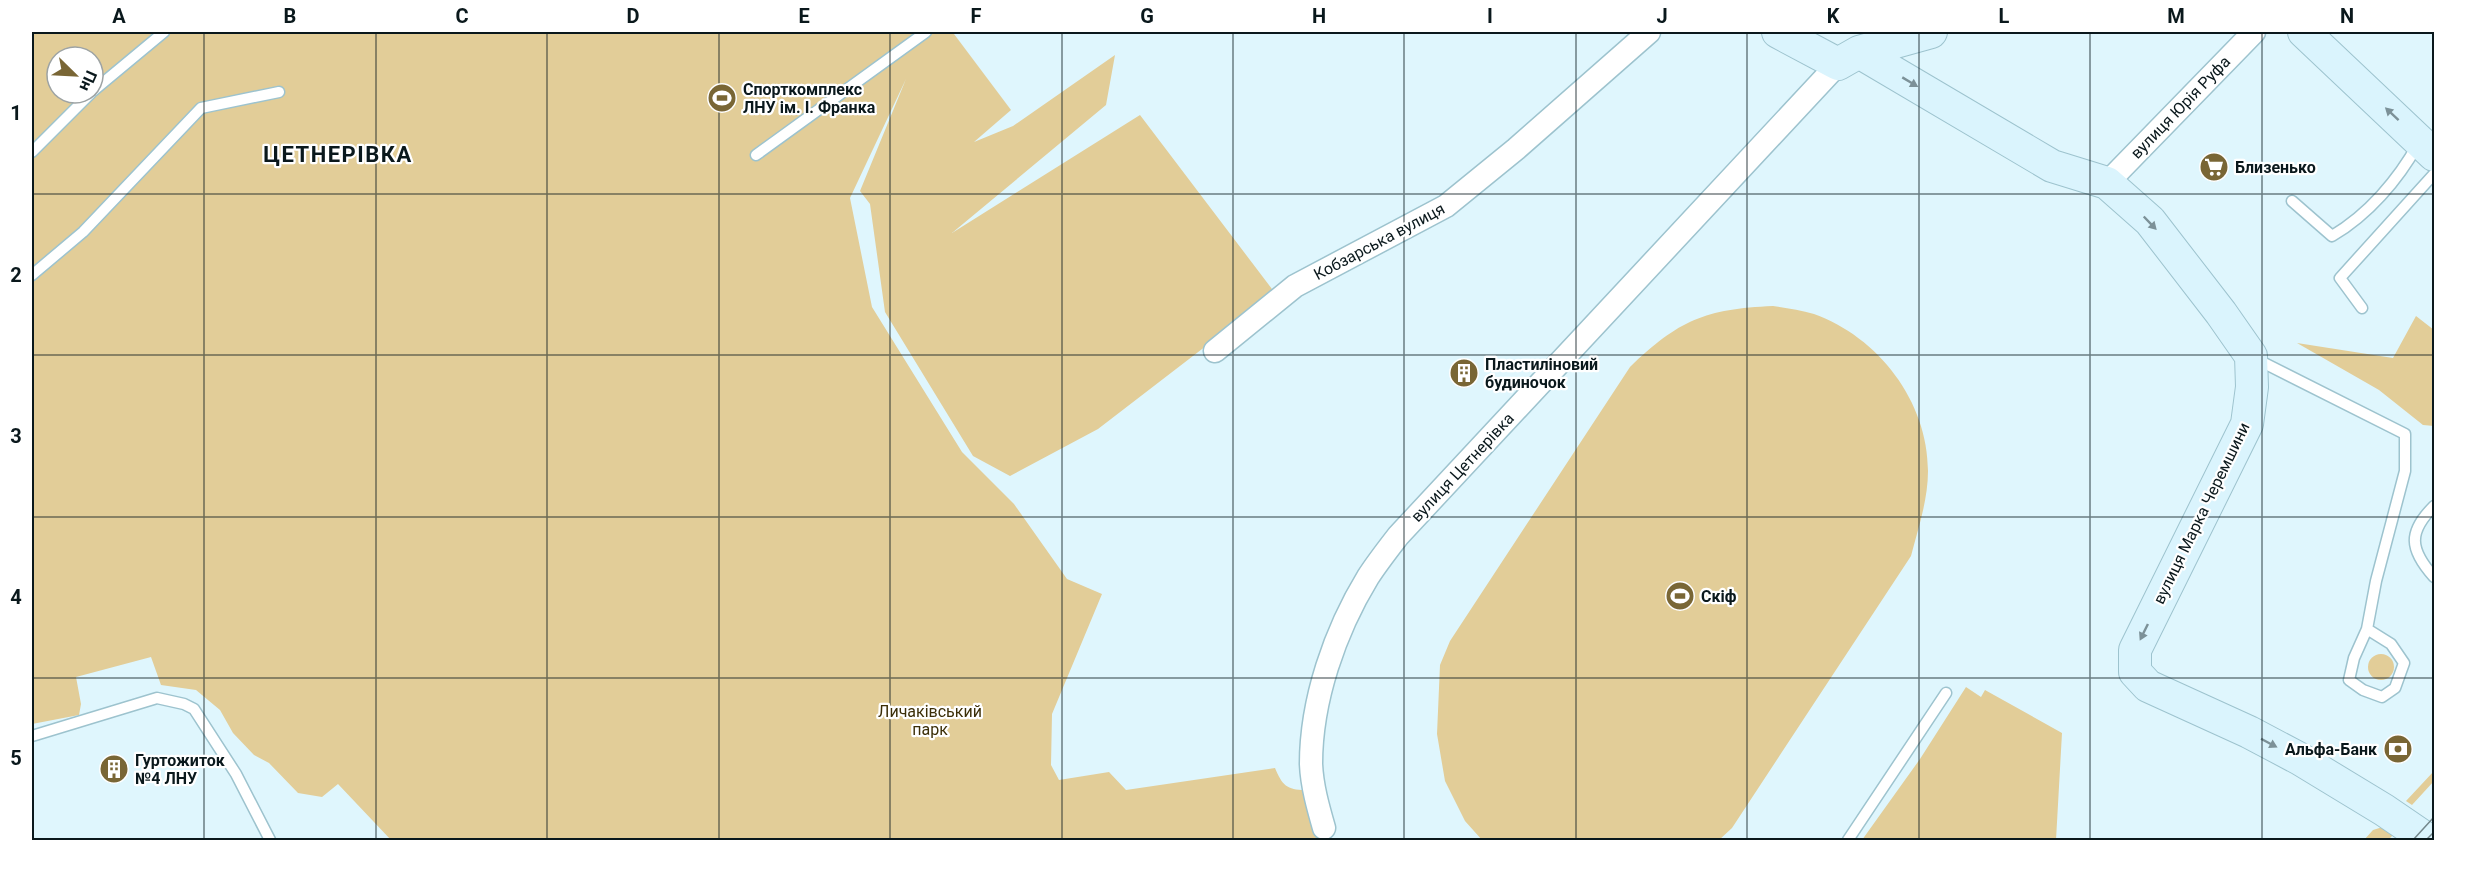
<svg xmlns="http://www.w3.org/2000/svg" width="2466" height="872" font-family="Roboto,sans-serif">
<rect width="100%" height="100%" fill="#dff6fd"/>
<!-- green -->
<path fill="#e2cd98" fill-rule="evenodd" d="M32,32H957L954,34L1011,110L974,142L1013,126L1115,55L1106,105L952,233L1140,115L1275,293L1098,429L1010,476L973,456L885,312L870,204L860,191L906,79L850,198L872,307L962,452L1014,504L1067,579L1102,594L1052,714L1051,765L1059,780L1109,772L1126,790L1275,768C1282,785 1287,790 1305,790L1322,840H391L338,784L322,797L298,793L269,763L254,755L233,733L220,710L196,690L161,685L151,657L76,677L81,704L79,715L32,724ZM57,57H93V93H57Z
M1773,306C1786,308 1801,310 1814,314C1878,337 1928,401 1928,471C1928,500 1918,529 1911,556L1732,828L1719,840H1482L1465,821L1445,781L1437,734L1440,665L1450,641L1630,367C1679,320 1705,309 1773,306Z
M2416,316L2434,330V426L2423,425L2379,390L2297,343L2393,358Z
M2368 667a13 13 0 1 1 26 0a13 13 0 1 1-26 0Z
M1966,687L1981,697L1985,690L2062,733L2056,840H1862L1920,759Z
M2434,771V781L2412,805L2406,801Z
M2389,825L2397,831L2388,840H2364L2373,830Z"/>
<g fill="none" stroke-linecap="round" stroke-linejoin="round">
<!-- lane casing -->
<g stroke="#9dc3ce" stroke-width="13">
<path id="lane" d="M93,91L164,32
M32,152L91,93
M756,155L926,32
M2292,201L2332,236C2368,215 2398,180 2418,144
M32,275L83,232L201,108L279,92
M2362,308L2340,278L2434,174
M2256,359L2405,434V471L2376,581L2367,629L2354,658L2349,680L2363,690L2382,697L2395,688L2404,663L2391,644L2367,629
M2434,506C2408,532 2409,549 2434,577
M32,736L157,698L184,704L194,709L236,774L270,840
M1848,840L1946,693"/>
</g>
<!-- street casing -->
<g stroke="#9dc3ce" stroke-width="25">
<path id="street" d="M2107,183L2254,32
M1215,351L1295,286L1446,206L1516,149L1649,32
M1324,828C1318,807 1312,786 1311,764C1311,700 1335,631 1368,577C1377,563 1388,549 1398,536L1838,64"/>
</g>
<!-- secondary casing -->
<g stroke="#9dc3ce" stroke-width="34">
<path id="secondary" d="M1778,32L1838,64L1859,52L1931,32
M2304,32L2434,155
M1859,52L2052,166L2107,183L2150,221L2221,313L2251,356L2252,387L2247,424L2135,650V672L2148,686L2249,732L2300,759L2384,810L2428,840"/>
</g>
<!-- lane -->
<use href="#lane" stroke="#fff" stroke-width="10"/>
<!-- street -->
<use href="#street" stroke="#fff" stroke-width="22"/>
<!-- secondary -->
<use href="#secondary" stroke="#daf4fd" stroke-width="32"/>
<!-- tram -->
<path stroke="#74878c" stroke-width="1.5" d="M2413,840L2434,817
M2426,840L2434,832"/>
</g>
<!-- one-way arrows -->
<defs><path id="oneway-solid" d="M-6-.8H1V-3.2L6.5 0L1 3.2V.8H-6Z" transform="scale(1.5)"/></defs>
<g fill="#7c9198">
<use href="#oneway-solid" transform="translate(1910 82) rotate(31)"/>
<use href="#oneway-solid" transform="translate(2392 114) rotate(-137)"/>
<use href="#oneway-solid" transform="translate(2150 223) rotate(46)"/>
<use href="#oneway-solid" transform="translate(2144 632) rotate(116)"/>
<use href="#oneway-solid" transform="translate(2269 743) rotate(28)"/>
</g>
<!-- grid -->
<path fill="none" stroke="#0a181c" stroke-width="1.5" stroke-opacity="0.55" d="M204,32V840M376,32V840M547,32V840M719,32V840M890,32V840M1062,32V840M1233,32V840M1404,32V840M1576,32V840M1747,32V840M1919,32V840M2090,32V840M2262,32V840M32,194H2434M32,355H2434M32,517H2434M32,678H2434"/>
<!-- icons -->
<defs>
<g id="stadium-disc" transform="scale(1.5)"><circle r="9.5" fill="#796635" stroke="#fff"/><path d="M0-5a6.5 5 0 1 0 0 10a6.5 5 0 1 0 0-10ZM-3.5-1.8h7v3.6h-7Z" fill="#fff"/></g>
<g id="supermarket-disc" transform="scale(1.5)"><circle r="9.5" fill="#796635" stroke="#fff"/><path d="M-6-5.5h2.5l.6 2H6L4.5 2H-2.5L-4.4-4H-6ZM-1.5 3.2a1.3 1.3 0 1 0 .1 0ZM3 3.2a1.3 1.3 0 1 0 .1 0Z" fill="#fff"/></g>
<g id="building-disc" transform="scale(1.5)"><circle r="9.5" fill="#796635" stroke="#fff"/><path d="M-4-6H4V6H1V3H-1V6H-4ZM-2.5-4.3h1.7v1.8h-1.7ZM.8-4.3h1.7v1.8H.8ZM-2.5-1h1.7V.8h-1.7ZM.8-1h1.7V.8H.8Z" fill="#fff"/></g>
<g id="bank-disc" transform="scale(1.5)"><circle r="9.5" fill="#796635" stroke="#fff"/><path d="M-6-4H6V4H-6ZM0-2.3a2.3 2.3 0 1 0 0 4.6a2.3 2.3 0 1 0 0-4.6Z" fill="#fff"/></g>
</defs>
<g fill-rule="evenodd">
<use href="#stadium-disc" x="722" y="98"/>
<use href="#supermarket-disc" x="2214" y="167"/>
<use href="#building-disc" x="1464" y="373"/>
<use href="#stadium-disc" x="1680" y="596"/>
<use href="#bank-disc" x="2398" y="749"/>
<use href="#building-disc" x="114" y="769"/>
</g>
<g text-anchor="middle" stroke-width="4.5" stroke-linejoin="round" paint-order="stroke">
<!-- poi labels -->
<g font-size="16" font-weight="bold" fill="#0a181c" stroke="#fff" text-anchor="start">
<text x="743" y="95">Спорткомплекс<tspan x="743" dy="18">ЛНУ ім. І. Франка</tspan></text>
<text x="2235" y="173">Близенько</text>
<text x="1485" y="370">Пластиліновий<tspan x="1485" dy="18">будиночок</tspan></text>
<text x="1701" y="602">Скіф</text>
<text x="2377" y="755" text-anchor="end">Альфа-Банк</text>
<text x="135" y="766">Гуртожиток<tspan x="135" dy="18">№4 ЛНУ</tspan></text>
</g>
<!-- street labels -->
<g font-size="16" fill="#0a181c" stroke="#fff">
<text transform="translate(2180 107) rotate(-46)" y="6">вулиця Юрія Руфа</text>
<text transform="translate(1379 241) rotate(-28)" y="6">Кобзарська вулиця</text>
<text transform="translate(1462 467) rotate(-47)" y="6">вулиця Цетнерівка</text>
<text transform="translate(2201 513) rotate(-64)" y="6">вулиця Марка Черемшини</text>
</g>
<!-- park labels -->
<g font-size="16" fill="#3b2e07" stroke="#fff">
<text x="930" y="717">Личаківський<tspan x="930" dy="18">парк</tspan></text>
</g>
<!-- district labels -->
<g font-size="22" font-weight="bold" letter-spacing="1.5" fill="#0a181c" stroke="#fff">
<text x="338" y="162">ЦЕТНЕРІВКА</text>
</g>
</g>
<!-- border -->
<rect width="2466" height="872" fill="none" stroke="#ffffff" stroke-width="66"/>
<!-- north arrow -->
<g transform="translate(75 75) rotate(114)"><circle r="28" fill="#ffffff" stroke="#9da3a4" stroke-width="1.5"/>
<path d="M0-4.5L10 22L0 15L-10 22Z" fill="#796635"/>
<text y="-9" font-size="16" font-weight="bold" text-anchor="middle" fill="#0a181c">Пн</text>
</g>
<rect x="33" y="33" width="2400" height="806" fill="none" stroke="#0a181c" stroke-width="2"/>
<g font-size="20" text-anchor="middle" font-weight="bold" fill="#0a181c">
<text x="119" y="23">A</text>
<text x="290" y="23">B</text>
<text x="462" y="23">C</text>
<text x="633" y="23">D</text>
<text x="804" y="23">E</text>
<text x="976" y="23">F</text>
<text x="1147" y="23">G</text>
<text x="1319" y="23">H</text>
<text x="1490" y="23">I</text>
<text x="1662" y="23">J</text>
<text x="1833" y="23">K</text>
<text x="2004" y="23">L</text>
<text x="2176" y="23">M</text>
<text x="2347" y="23">N</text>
<text x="16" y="120">1</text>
<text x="16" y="282">2</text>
<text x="16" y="443">3</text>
<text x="16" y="604">4</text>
<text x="16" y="765">5</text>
</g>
</svg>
